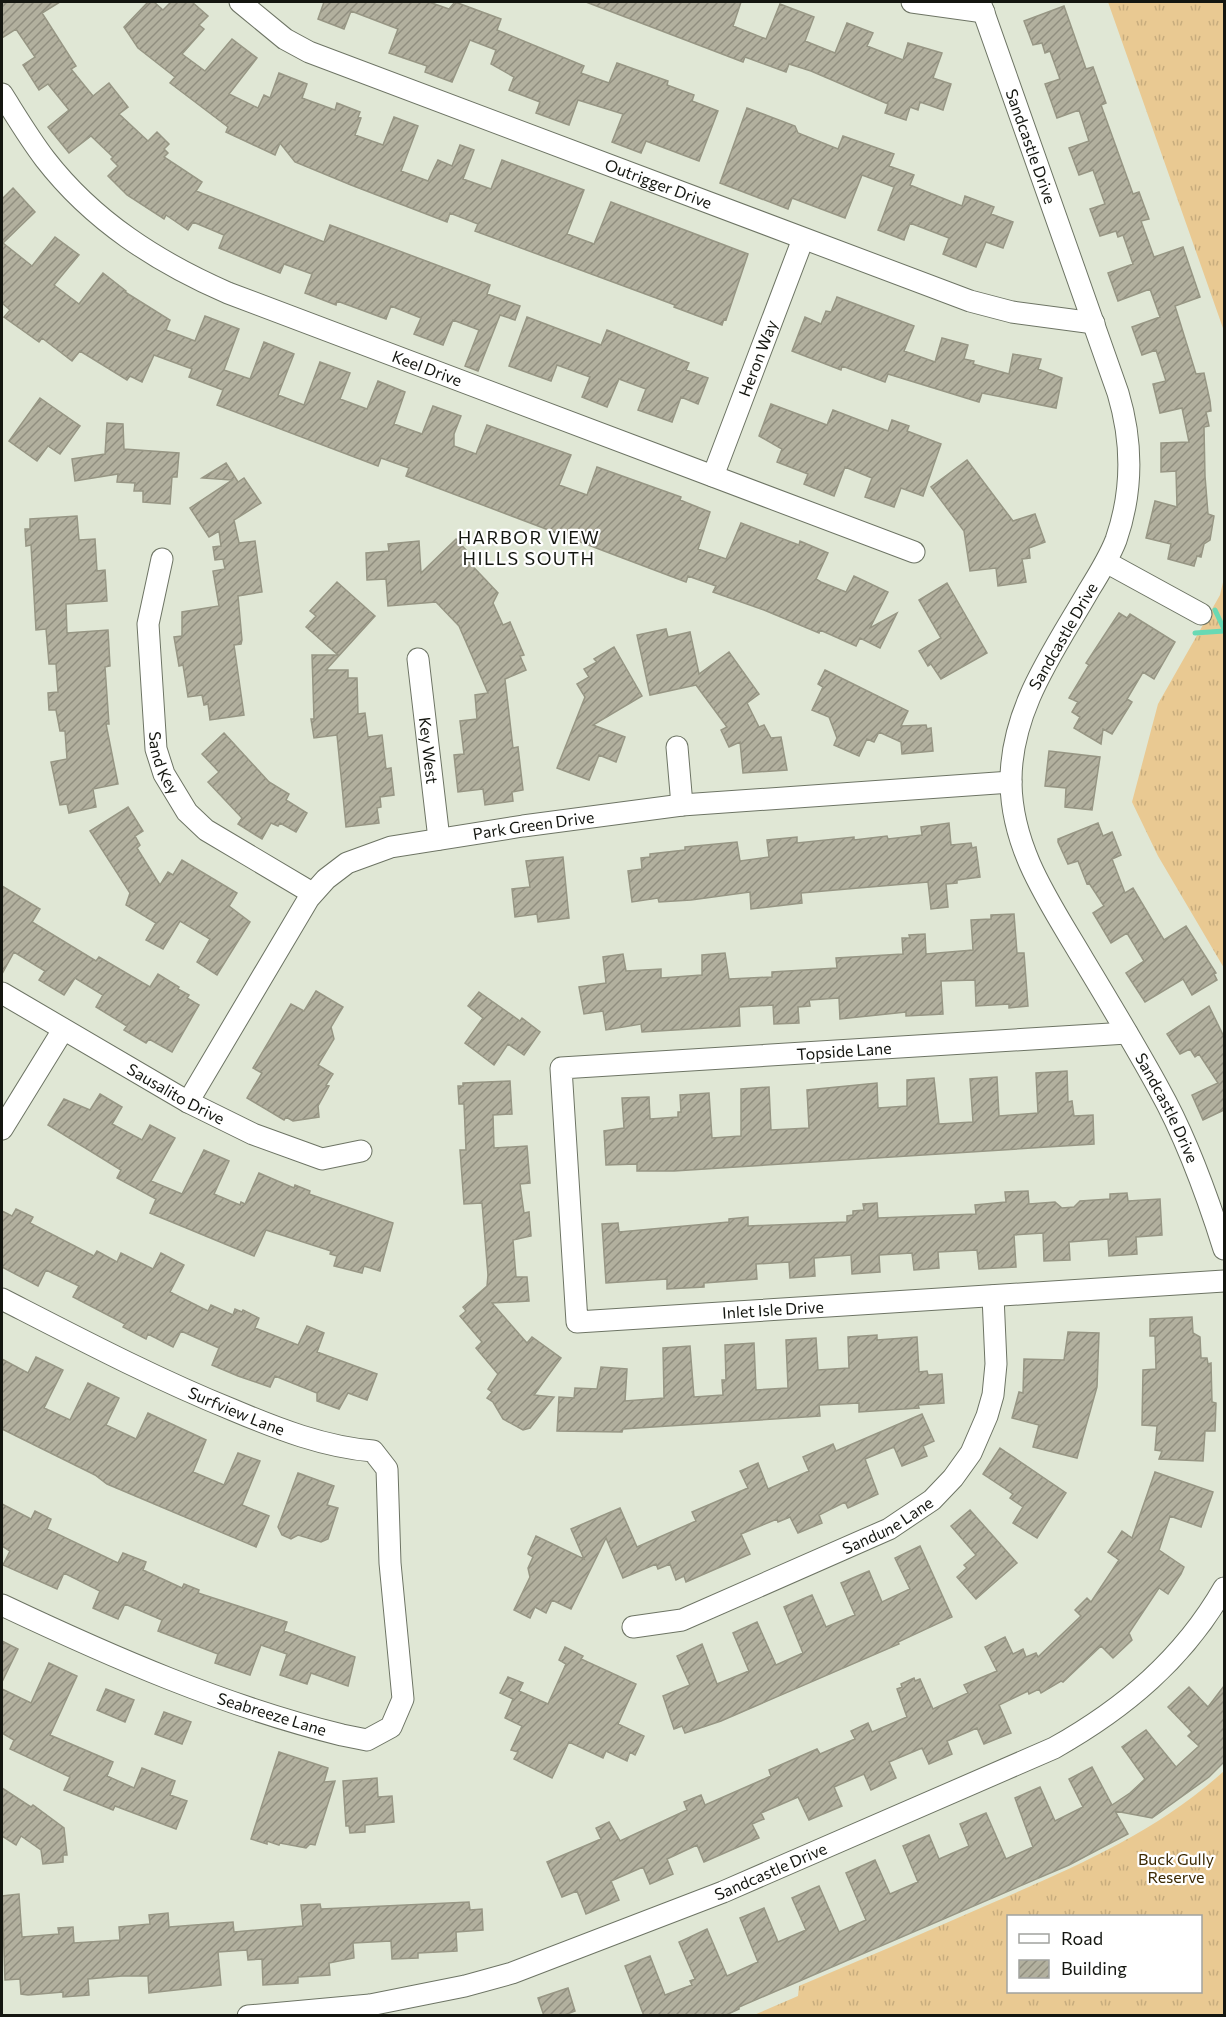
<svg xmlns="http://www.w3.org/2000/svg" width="1226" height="2017" font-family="Commissioner,sans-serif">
<defs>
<pattern id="grass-tufts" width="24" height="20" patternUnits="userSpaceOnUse" patternTransform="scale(1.5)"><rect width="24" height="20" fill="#e9c992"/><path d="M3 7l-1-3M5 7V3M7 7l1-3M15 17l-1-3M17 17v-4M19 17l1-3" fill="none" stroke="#c7ac7d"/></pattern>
<pattern id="building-hatch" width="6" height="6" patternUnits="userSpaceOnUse" patternTransform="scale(1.5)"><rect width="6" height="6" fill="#b2b09e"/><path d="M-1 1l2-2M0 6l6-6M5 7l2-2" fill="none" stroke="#908e7f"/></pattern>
</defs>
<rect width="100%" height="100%" fill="#e0e7d5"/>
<!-- grass -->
<path fill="url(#grass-tufts)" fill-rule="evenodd" d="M1108,2H1224V331Z
M1224,578V968L1158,856L1132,802L1158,704L1220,595Z
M1224,1771V2015H754L798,1996L799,1986C863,1959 928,1931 992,1903C1075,1867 1157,1832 1224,1771ZM1200,1916V1992H1008V1916Z"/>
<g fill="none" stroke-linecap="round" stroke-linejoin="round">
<!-- stream -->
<path stroke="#68d9b4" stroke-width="5" d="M1215,610L1224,629
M1195,633L1224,631"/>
</g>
<!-- building -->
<path fill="url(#building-hatch)" stroke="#979684" stroke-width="1.5" d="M2,2H60L42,13L76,66L71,69L93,96L109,83L128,107L119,114L148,141L157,132L169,144L164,149L168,153L164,157L202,182L196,191L324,242L330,225L490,285L487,294L520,306L515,320L500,315L478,371L465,366L479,330L453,320L443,345L414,334L421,318L391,306L386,319L337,301L336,305L305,293L312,274L284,264L280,273L219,248L224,235L193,222L188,230L166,215L164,219L127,195L108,176L118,166L111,159L113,157L91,136L69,153L48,127L69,110L48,84L39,90L23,65L35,57L16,29L2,38Z
M148,2H154L163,10L171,2H192L208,16L199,25L204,29L182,54L205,71L232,39L257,58L229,94L258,108L264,95L270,98L279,73L307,84L302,98L335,110L337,103L360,112L358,117L361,118L355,135L383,145L394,117L418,126L401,171L428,181L438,160L452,166L460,145L474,150L463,179L491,189L502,160L584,190L567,234L594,244L611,202L748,254L726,320L724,319L722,325L674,307L675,305L475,231L478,224L450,213L447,222L351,185L295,162L280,143L275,155L226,132L228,127L170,83L175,77L138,48L124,27Z
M324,2H429L449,9L455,2L501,19L497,30L584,66L581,73L609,83L617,63L668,81L667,85L694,95L692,101L718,111L699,161L646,141L641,153L612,142L623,114L578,100L569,125L536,113L540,102L509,90L514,77L491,64L496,50L470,40L452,82L425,72L427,66L389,53L398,29L351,11L344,29L318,19Z
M586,2H741L733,26L766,39L780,4L814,17L805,41L835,53L847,23L873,33L867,46L903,60L908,43L942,53L933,78L951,84L943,110L920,102L918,110L910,107L906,120L885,113L888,104L811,71L789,64L786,72L745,57L743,62Z
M1064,6L1086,69L1093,67L1106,103L1101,105L1133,194L1139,192L1149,219L1141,221L1154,257L1183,247L1200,297L1175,306L1196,374L1204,373L1210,401L1211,411L1206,412L1209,426L1204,427L1205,476L1208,514L1214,516L1210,540L1204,544L1201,557L1197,556L1194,566L1168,559L1171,544L1146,538L1155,501L1177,507L1176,471L1161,472V443L1189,442L1182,408L1160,413L1153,384L1166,381L1156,350L1142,355L1132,327L1160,317L1150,289L1118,301L1108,273L1133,264L1123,235L1118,237L1116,231L1100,236L1090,209L1105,204L1093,170L1079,175L1069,148L1089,141L1079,110L1057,118L1045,84L1060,79L1050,51L1045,53L1042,43L1033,45L1024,21Z
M747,108L795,126L798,133L838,149L843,136L894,154L889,166L914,175L910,185L962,206L965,196L994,207L991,214L1013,222L1003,248L986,242L976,267L943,254L949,238L910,223L904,240L878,230L894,187L862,175L845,218L792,198L788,209L720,183Z
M13,188L35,212L3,243L32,266L55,237L79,255L54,285L79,304L103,273L126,291L125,292L170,320L166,330L195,341L205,316L239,329L224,370L250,379L264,342L294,354L278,395L304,405L320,362L350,373L340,399L367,409L378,381L405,392L394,424L422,434L433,406L461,416L454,434V446L476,454L487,425L571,455L559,485L587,495L597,467L681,497L680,500L710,512L698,549L726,559L741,523L799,545L800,541L828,553L816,579L821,582L846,592L854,576L888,592L870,628L897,613L880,648L860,638L856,646L820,630L819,633L764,610L713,592L716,586L688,576L686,582L406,476L409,468L381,458L378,466L217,405L223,390L189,377L192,369L154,355L142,382L130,376L127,380L80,351L72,361L42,338L39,342L4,317L10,310L2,303V199Z
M837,297L914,326L904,351L935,362L942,338L968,345L964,359L974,361L973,364L1009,374L1013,354L1041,359L1038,369L1062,378L1056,408L982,393L979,402L888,374L885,382L842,366L841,370L792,351L805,317L821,324L826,311L831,312Z
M527,317L601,345L607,330L689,363L686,370L708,378L698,404L681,397L672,422L638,410L646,389L619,379L607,407L582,397L590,377L557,365L551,381L509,366Z
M40,398L80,426L60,454L48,446L37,461L9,441Z
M771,404L827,425L833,410L888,431L892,420L909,426L907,431L941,444L923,496L901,488L894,507L865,497L872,478L845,467L834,496L804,484L808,474L777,462L782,449L759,436Z
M107,423L123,424L124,449L179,453L177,477H172L170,504L143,502V491H134L135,483L117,482L118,474L75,481L72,459L105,454Z
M967,460L1013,521L1035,514L1045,542L1029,548L1030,558L1022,559L1026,582L998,586L996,568L970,571L964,531L931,487Z
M226,463L238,482L244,478L261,503L234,520L239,543L255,541L262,592L238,596L242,640L241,644L234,645L244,715L210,720L208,704L204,705L202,695L188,697L183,665L179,666L174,637L182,636V612L219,606L213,571L225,569L223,559L215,560L213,547L221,546L219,531L209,537L190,508L232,480L202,478Z
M77,516L79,540L95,539L97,571L105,570L107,601L66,604L67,633L108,630L110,666L105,667L109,724H106L118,784L93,789L96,807L69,813L67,804L60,805L51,762L67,759L65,731H60L56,710H49L48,693L58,692L56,664H49L46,629L36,630L31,545L26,546L25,529H30V519Z
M456,539L466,550L462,555L498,593L493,603L503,625L510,622L524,655L520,656L526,670L505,679L513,748L518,747L523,790L512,792L513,801L485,805L483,789L458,792L454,755L464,754L460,721L477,719L475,695L488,693L459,626L436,602L388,606L386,579L367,580L366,553L389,551L388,544L419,541L421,573Z
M337,582L375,616L326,670H348V678H357L358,714L365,713L368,737L382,735L386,769L391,768L394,795L380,797L381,807L377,808L379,823L346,827L337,735L314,738L311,719H314L312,655H338L306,627L316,616L310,611Z
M947,583L987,653L941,679L931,664L928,666L919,651L941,638L919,600Z
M1119,613L1127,618L1130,614L1175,642L1154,679L1143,672L1127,699L1132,702L1112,734L1103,729L1101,744L1074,728L1080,717L1072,712L1078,702L1069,698L1089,665L1086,663Z
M666,629L668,637L690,632L699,674L729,652L759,694L747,703L759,727L764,725L771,738L781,737L787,770L743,773L740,742L729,747L721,730L727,727L696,685L650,695L637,635Z
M614,647L642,696L593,725L625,737L616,762L599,755L589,780L557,768L585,697L577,684L589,677L584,669L597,662L594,659Z
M825,670L908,711L901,726L926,725L927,729L931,728L933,751L902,754L901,742L879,732L874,742L867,739L859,756L834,745L837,738L829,717L812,710L823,687L818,684Z
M224,733L269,782L289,794L286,800L307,813L296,832L280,823L278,826L271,823L262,839L238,824L242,818L208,782L219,772L202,754Z
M1049,751L1100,757L1092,810L1065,807L1066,788L1045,786Z
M128,807L143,831L135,836L140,845L137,848L160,885L168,872L173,875L182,860L237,893L229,906L250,922L217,975L197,962L210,939L180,921L163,949L146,940L156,923L126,905L130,893L90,831Z
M949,823L951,845L971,843L972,848L976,847L980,877L957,880V883L946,884L948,907L931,909L928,882L801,893L802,903L751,909L750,892L691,900L659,902L658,898L632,902L628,871L642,869L641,858L650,857V854L685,850V847L737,842L740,861L769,857L767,840L797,837V843L854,837V840L887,836L888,839L922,835L921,827Z
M1098,823L1103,836L1112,832L1121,855L1112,859L1125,893L1133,888L1164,940L1186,926L1216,973L1214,974L1217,980L1192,995L1183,979L1145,1002L1126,973L1144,961L1127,933L1111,943L1093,913L1104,906L1089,883L1087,884L1078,861L1068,864L1058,842V839Z
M563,857L569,918L538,922L537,914L515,917L512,889L530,887L526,861Z
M2,886L40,909L32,922L96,961L99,957L150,987L158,974L179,987L178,989L189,995L187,998L199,1005L172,1052L149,1039L146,1043L124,1030L127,1026L96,1007L103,995L75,978L64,995L39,980L45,971L14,952L2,974Z
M1014,914L1017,953H1024L1028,1006L1009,1008V1004L976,1006L975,980L941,981L943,1014L906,1016V1012L840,1019L839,998L809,1000L810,1006L798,1007L799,1023L774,1024L773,1005L739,1007L740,1026L642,1032L641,1024L606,1030L603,1011L584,1014L579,987L606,983L603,957L623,954L626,971L661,969V978L702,975V955L725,953L729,979L772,977V972L837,968L836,958L903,954L902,938H910L909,935L925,934L926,954L973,950L971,920L991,919V915Z
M316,991L343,1007L331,1027L334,1039L318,1065L333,1074L326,1085L329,1086L318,1106L319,1117L293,1121L286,1117L284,1120L247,1098L262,1073L253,1068L291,1004L304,1011Z
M479,992L520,1021L522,1018L540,1032L524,1055L508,1044L494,1065L465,1043L483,1018L468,1006Z
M1209,1006L1224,1037V1110L1203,1120L1192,1095L1218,1083L1199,1054L1195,1057L1190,1049L1180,1054L1167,1034Z
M1067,1071L1068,1102L1072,1101L1074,1116L1093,1115L1094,1144L674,1171H637V1164L606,1165L604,1131L624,1128L622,1098L649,1097L650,1119L678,1117V1112H681L680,1095L709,1093L712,1138L741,1136V1089L769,1087L771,1130L809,1128L807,1090L877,1083L878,1108L907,1106V1080L934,1078L939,1124L973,1122L970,1079L997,1077L999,1116L1038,1113L1036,1073Z
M510,1081L512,1114L493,1115L494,1148L527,1146L530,1183L520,1184L524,1213L529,1212L531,1236L513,1240L516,1277H527L529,1301L492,1303L527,1343L532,1337L561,1358L534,1395L554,1397L530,1428L523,1430L503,1419L493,1402L487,1398L492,1392L488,1389L498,1374L476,1348L482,1342L460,1316L466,1311L463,1307L487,1286L488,1275L482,1203L464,1204L460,1150H466L464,1104H459L458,1086H463V1083Z
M100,1094L122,1107L112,1124L142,1140L150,1125L175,1138L151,1181L182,1194L204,1150L229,1161L214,1194L240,1205L241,1202L245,1204L259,1173L294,1188L295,1185L310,1191L309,1194L393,1223L380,1271L364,1266L362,1273L334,1266L337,1256L330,1254L331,1251L266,1230L254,1256L150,1213L156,1199L117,1178L121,1170L48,1125L64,1099L90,1110Z
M1028,1191L1029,1204L1055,1202L1062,1208L1074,1207L1080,1201L1110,1199V1194L1127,1193L1128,1201L1160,1199L1162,1235L1136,1237L1137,1254L1109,1256L1108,1239L1069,1242L1070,1260L1044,1261L1043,1233L1014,1235L1016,1267L979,1269L977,1250L938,1252L939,1268L914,1270L912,1253L879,1255L880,1272L852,1274L851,1255L814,1258L815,1276L790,1278L789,1262L756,1264L757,1279L704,1283V1287L667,1289V1279L606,1283L602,1224L618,1223L619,1232L729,1222V1219L748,1217V1226L847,1222V1216L853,1215V1211L864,1210L863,1204L877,1203L878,1218L976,1214L975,1205L1006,1202L1005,1192Z
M16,1209L33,1217L30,1223L94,1256L97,1251L117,1262L121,1253L153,1269L161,1253L184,1265L170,1292L208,1311L211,1305L233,1315L235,1309L242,1312L243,1310L259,1318L255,1328L298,1345L307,1326L324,1333L317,1352L377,1374L367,1400L348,1393L339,1409L317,1401V1393L275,1376L270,1387L238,1376L212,1365L219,1348L181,1331L173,1347L148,1334L146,1339L123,1327L125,1324L73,1297L79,1286L46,1270L38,1286L2,1267V1211L12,1216Z
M1192,1317L1193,1333L1200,1337L1201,1358H1207L1208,1364L1211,1363L1212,1402L1216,1403L1215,1431H1205L1203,1461L1159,1459L1162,1451L1155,1450L1157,1426L1142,1425L1143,1370L1156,1369L1155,1336H1150V1319Z
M1068,1332L1099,1333L1097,1387L1077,1458L1033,1447L1039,1425L1012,1418L1019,1392L1023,1393L1024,1359L1064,1360Z
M877,1335V1340L917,1337L919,1372L927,1371L928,1375L942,1374L944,1403L918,1405L919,1408L859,1412V1403L819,1405L820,1416L623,1429L622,1432L557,1431L559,1397L574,1398L575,1388L597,1389L601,1367L627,1369L625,1401L664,1398L663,1348L690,1346L694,1397L723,1395L722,1380H726L725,1345L754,1343L756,1390L788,1388L786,1340L816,1338L818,1370L849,1368L848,1337Z
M36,1357L63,1370L44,1408L70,1420L88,1383L119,1398L106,1425L136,1439L148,1413L206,1440L193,1472L224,1485L238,1453L260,1461L242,1505L269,1516L256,1547L107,1484L95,1475L2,1429V1359L28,1373Z
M922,1414L934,1441L923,1446L927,1456L902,1466L894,1447L865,1459L878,1494L848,1508L845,1502L819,1515L822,1523L798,1533L790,1517L778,1522L777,1519L741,1534L750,1554L686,1582L684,1576L676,1580L670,1564L658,1569L656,1564L623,1578L606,1538L571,1609L552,1600L546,1613L535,1607L530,1618L514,1610L530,1577L528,1568L533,1557L528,1554L536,1536L584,1559L571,1529L620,1508L637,1547L696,1521L692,1512L748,1488L740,1471L758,1463L768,1489L809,1471L803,1457L833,1444L836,1451Z
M1000,1448L1066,1493L1037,1538L1013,1523L1023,1507L1010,1498L1013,1494L983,1474Z
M1155,1472L1213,1492L1201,1527L1170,1516L1159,1550L1184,1567L1181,1574L1168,1594L1159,1588L1129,1633L1132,1640L1113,1658L1101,1646L1063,1682L1061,1681L1041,1693L1039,1689L1029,1694L1028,1691L999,1705L1011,1733L984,1744L977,1728L947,1741L952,1754L929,1764L922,1748L889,1762L896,1778L871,1790L864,1774L834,1787L842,1806L809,1820L798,1797L761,1813L764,1819L752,1824L759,1838L704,1862L697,1845L667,1859L673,1874L650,1884L643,1867L611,1881L619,1900L586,1914L577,1891L562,1897L547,1862L601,1839L596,1828L609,1822L620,1841L687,1810L684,1802L701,1795L705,1805L771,1776L769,1770L817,1749L820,1754L855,1739L851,1731L868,1723L872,1732L907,1717L897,1689L902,1687L901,1684L914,1678L915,1681L920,1679L933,1709L968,1693L964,1685L997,1671L985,1647L1005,1637L1013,1654L1023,1649L1026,1657L1036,1653L1038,1657L1081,1616L1075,1610L1087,1598L1091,1602L1119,1560L1108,1552L1122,1531L1132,1538Z
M298,1473L334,1486L327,1505L338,1508L328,1539L321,1542L298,1535L291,1539L282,1535L278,1527Z
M2,1504L31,1519L35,1511L51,1519L47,1529L118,1563L123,1553L146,1562L143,1570L182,1588L184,1584L199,1590L198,1593L287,1622L284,1631L355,1657L348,1686L311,1673L307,1684L280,1675L287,1654L261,1645L250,1675L215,1663L218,1654L158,1631L162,1620L125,1604L118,1619L93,1608L100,1591L64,1573L57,1589L3,1565L10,1551L2,1546Z
M970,1510L1017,1563L976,1599L957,1577L967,1568L964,1565L976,1555L951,1526Z
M920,1546L952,1617L898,1642L899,1644L721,1721L685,1733L682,1726L674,1729L663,1696L690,1685L677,1656L702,1644L717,1684L749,1671L733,1633L757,1622L776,1665L803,1653L784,1607L812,1595L826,1627L855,1615L841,1583L869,1571L882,1602L910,1589L895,1558Z
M2,1641L18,1649L2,1682Z
M565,1647L583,1656L581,1659L636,1684L618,1724L644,1736L635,1755L630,1752L627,1761L606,1751L603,1758L569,1742L552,1778L514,1759L518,1752L511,1750L522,1726L505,1718L513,1699L500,1693L508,1677L523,1683L519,1691L548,1704L566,1664L559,1660Z
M49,1663L77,1676L50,1735L113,1762L107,1776L134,1788L142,1768L175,1781L170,1795L187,1801L176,1829L115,1806L113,1810L64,1790L70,1777L10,1749L14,1740L2,1733V1689L31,1703Z
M1224,1686V1762L1209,1777L1152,1818L1115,1811L1128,1834L1069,1865L739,2007V2009L724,2016H644L625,1966L650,1956L665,1995L692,1985L690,1981L695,1979L679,1942L707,1929L727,1976L758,1962L740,1918L764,1908L778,1942L806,1930L792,1898L819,1886L839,1932L866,1920L846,1873L875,1860L890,1894L918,1882L903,1846L929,1835L939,1859L969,1846L960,1824L986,1813L1006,1859L1033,1847L1015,1798L1040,1787L1055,1821L1083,1807L1069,1779L1092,1767L1112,1805L1130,1793L1145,1779L1122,1747L1146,1730L1176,1767L1199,1746L1188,1736L1192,1732L1168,1707L1189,1687L1208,1707Z
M106,1689L134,1700L125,1722L97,1710Z
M164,1712L191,1722L182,1744L155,1734Z
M279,1752L328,1768L324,1782L335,1781L315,1845L310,1844L306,1848L280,1843L279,1845L267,1841V1844L251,1839Z
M377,1778L378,1797L392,1796L394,1822L365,1825V1832L350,1833L349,1826H346L343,1781Z
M2,1788L31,1807L33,1805L64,1828L67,1855H63V1862L43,1864L41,1850L21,1836L16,1845L2,1836Z
M19,1894L22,1937L59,1934L58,1928L73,1927L74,1943L120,1940L119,1927L150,1924L149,1915L168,1913L169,1927L233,1922L234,1932L303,1926L301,1905L320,1904L321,1909L469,1902L470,1910L482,1909L483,1930L456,1932L457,1951L418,1953V1958L392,1959L391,1941L353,1943L354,1958L329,1963L330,1975L298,1977V1983L263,1985L262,1959L248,1960L247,1950L218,1952L221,1985L149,1993L148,1976H122L88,1979L89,1995L63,1997V1992L28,1995L21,1994L20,1979L5,1980L2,1896Z
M568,1988L575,2011L562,2016H544L538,1998Z"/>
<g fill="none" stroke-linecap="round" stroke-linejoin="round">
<!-- minor casing -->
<g stroke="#6d7464" stroke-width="23">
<g id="minor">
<path id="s1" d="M240,2L285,39L309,52L970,301L1012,312L1094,323"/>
<path d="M912,2L984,12"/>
<path id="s2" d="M980,2L1118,393C1133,443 1133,491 1116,540C1109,558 1099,574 1089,590C1054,651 1010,710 1011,783C1012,850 1050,903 1083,959C1109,1002 1135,1045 1159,1089C1187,1139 1207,1195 1224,1249"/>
<path id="s3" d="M2,94C16,116 29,138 45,159C93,221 157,262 228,293L914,552"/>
<path id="s4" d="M713,476L803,239"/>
<path id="s5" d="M162,559L148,624L156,749L164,774L187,812L206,830L312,893"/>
<path d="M1106,562L1201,614"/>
<path id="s6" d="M418,659L439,839"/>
<path d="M677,747L682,805"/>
<path id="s7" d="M2,993L188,1102L253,1134L322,1159L361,1151"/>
<path id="s8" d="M1127,1033L561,1068L577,1322L1224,1281"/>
<path id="s9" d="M188,1102L309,898L326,879L347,863L391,847L523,826L682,805L1011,782"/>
<path d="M2,1129L63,1030"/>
<path id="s10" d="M2,1299C78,1338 154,1378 233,1410C278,1429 324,1447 373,1451L387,1469L390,1563L403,1699L391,1727L367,1740L342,1735C224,1706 112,1657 2,1605"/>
<path id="s11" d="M633,1627L682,1620L889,1529L932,1500L953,1478L971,1453L987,1416L993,1395L996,1364L993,1296"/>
<path id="s12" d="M248,2016L370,2005L465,1986L512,1973L723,1892L1054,1748C1125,1708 1183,1659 1224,1588"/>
</g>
</g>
<!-- minor -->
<use href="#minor" stroke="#fff" stroke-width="21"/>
</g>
<g text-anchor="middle" stroke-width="4.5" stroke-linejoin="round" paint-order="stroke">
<!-- street labels -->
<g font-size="16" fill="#141610" stroke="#fff">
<text dy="6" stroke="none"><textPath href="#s2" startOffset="153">Sandcastle Drive</textPath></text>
<text dy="6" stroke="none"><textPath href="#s1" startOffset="459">Outrigger Drive</textPath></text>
<text dy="6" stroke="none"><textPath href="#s4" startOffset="126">Heron Way</textPath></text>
<text dy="6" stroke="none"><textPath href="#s3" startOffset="520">Keel Drive</textPath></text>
<text transform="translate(1063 636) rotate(-60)" y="6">Sandcastle Drive</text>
<text dy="6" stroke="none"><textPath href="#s6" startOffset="92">Key West</textPath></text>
<text dy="6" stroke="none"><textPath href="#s5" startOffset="207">Sand Key</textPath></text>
<text dy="6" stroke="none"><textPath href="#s9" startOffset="480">Park Green Drive</textPath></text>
<text transform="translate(844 1051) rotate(-4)" y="6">Topside Lane</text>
<text dy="6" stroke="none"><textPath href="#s7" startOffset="201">Sausalito Drive</textPath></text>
<text dy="6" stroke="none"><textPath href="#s2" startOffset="1196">Sandcastle Drive</textPath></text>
<text dy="6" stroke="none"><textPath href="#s8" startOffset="1018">Inlet Isle Drive</textPath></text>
<text dy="6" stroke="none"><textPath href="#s10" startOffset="260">Surfview Lane</textPath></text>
<text dy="6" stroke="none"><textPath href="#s11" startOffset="276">Sandune Lane</textPath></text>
<text transform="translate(272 1714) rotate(17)" y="6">Seabreeze Lane</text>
<text dy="6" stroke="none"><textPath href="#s12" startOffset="546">Sandcastle Drive</textPath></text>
</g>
<!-- park labels -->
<g font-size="16" fill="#3c2902" stroke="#fff">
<text x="1176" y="1865">Buck Gully<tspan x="1176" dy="18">Reserve</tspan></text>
</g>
<!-- neighbourhood labels -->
<g font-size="18" letter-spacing="1.5" fill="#141610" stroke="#fff">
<text x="529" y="544">HARBOR VIEW<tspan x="529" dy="21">HILLS SOUTH</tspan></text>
</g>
</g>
<!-- border -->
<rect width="1226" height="2017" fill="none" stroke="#141610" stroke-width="6"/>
<!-- legend -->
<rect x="1007" y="1915" width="195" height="78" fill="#ffffff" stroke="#a1a29f" stroke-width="1.5"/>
<rect x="1019" y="1934" width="30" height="9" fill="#ffffff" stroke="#a1a29f" stroke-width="1.5"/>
<text x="1061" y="1945" font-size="18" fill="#141610">Road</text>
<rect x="1019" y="1960" width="30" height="18" fill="url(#building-hatch)" stroke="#a1a29f" stroke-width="1.5"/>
<text x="1061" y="1975" font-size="18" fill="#141610">Building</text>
</svg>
